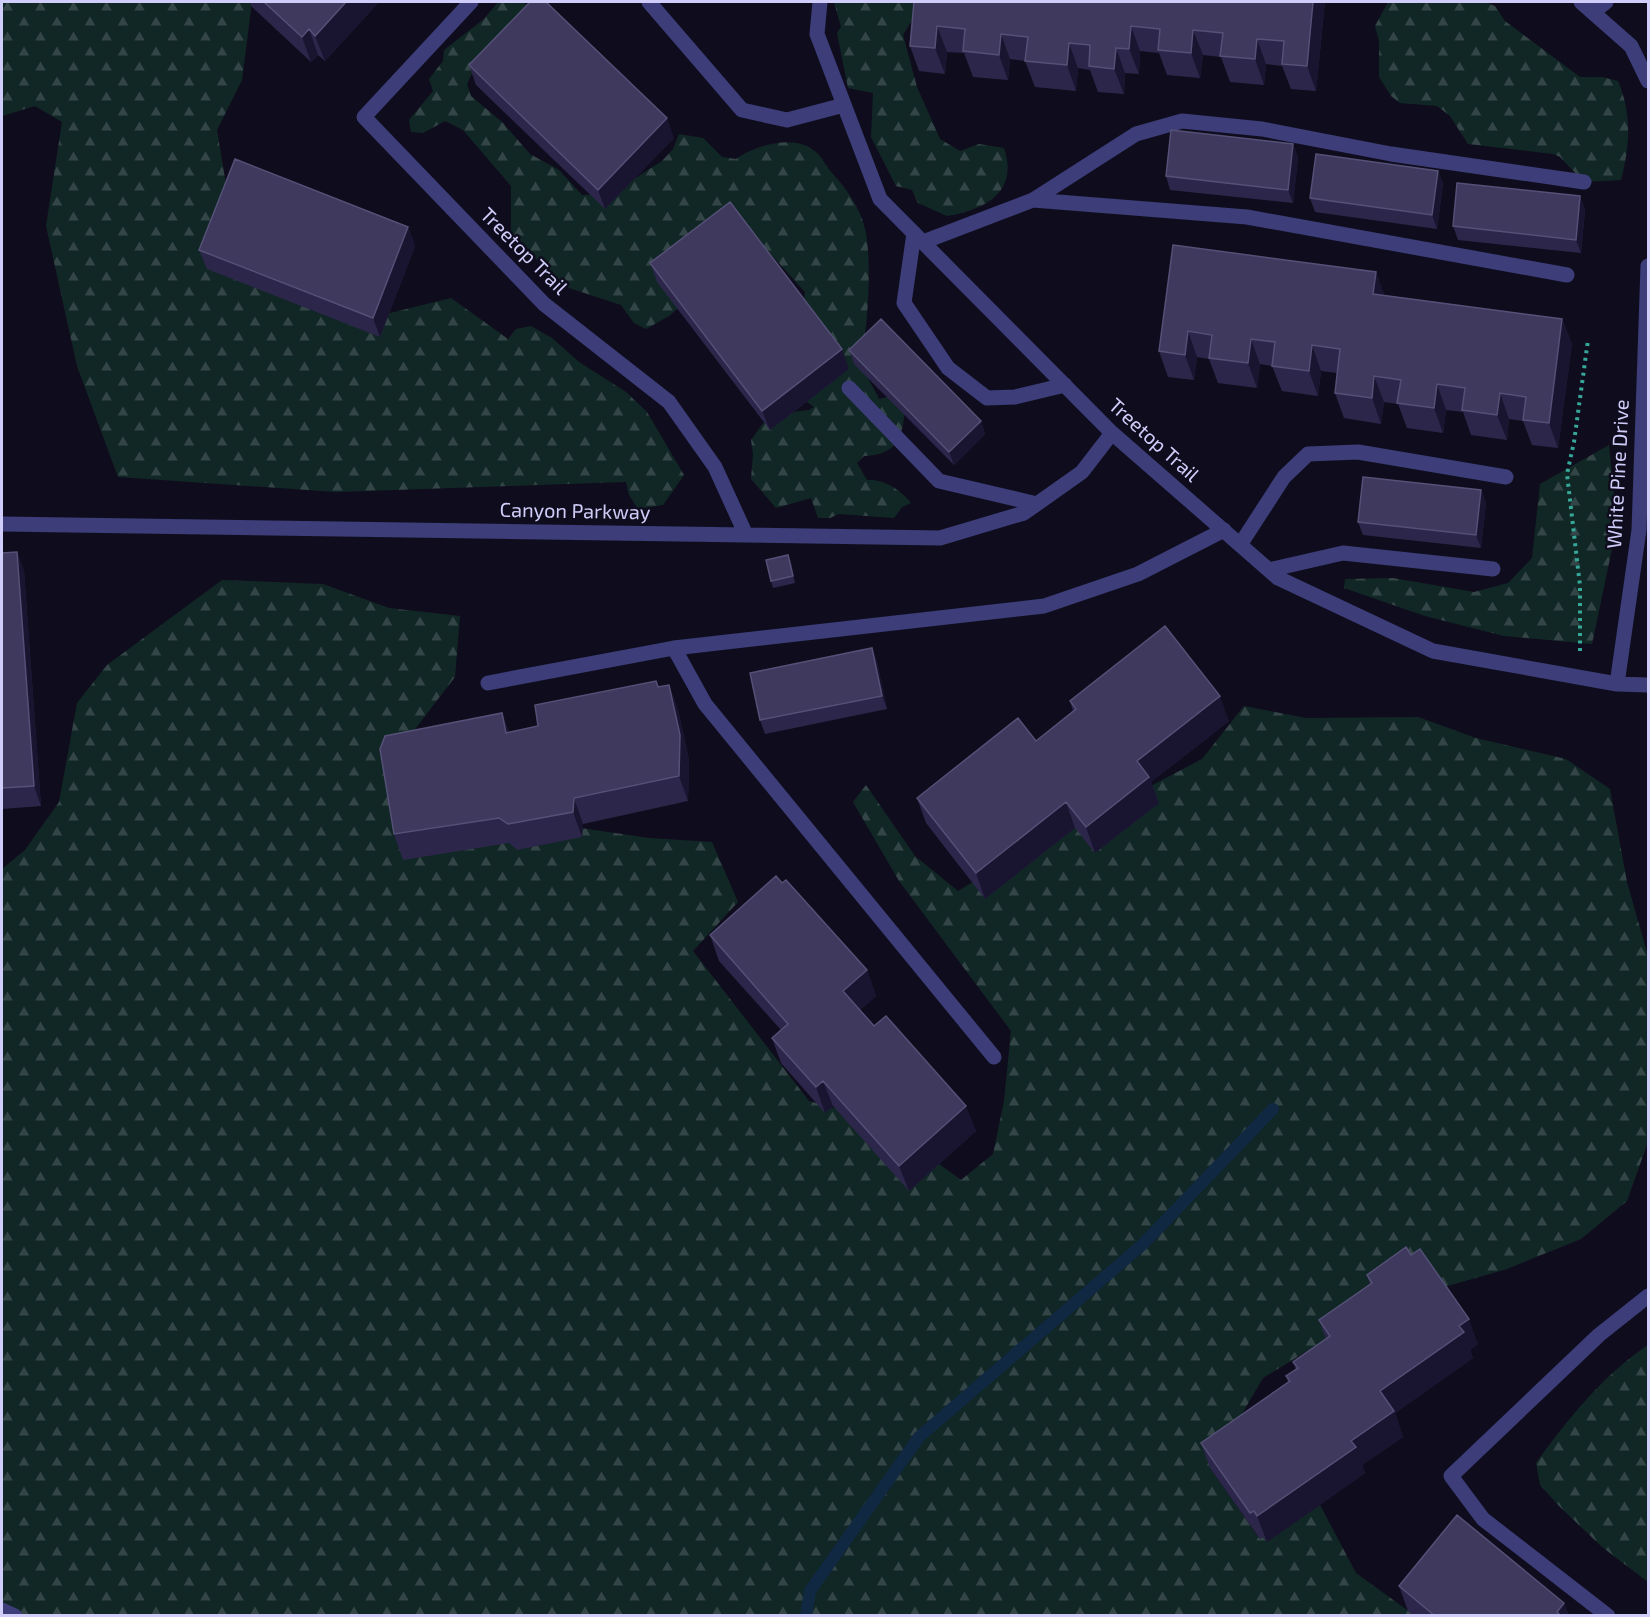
<svg xmlns="http://www.w3.org/2000/svg" width="1650" height="1617" font-family="'Exo 2',sans-serif">
<defs>
<pattern id="forest-firs" width="22" height="20" patternUnits="userSpaceOnUse" patternTransform="scale(1.5)"><rect width="22" height="20" fill="#112725"/><path d="M5 1l3.5 6h-7zM16 11l3.5 6h-7z" fill="#334546"/></pattern>
</defs>
<rect width="100%" height="100%" fill="#0f0d1d"/>
<!-- forest -->
<path fill="url(#forest-firs)" d="M2,2H252L242,80L217,130L239,263L374,317L451,298L508,339L516,329L531,326L552,338L579,362L626,392L647,412L684,475L663,505L638,509L629,495L626,482L336,492L118,477L77,366L46,226L62,122L35,106L2,116Z
M498,2H523L531,8L474,69L467,84L471,96L502,122L530,154L559,170L582,195L607,194L634,179L662,161L673,149L679,134L703,138L722,157L736,159C756,145 795,133 816,152C823,158 826,167 833,174C847,189 862,211 866,233C870,257 869,290 867,315C866,333 860,352 865,370C868,380 875,390 879,399L895,395L905,399C904,429 903,455 864,456L857,463L867,480C884,479 901,490 911,503L902,507L894,518L839,514L830,518H818L811,498L776,508L751,479L753,454L751,440L769,415L809,410L814,407L794,393L805,292L758,240L669,316L646,329L634,323L621,305L569,288L523,247L511,233V186L463,130L445,121L423,133L411,132L409,120L433,91L429,79L443,61L444,50L484,19Z
M834,2H917L919,9L903,35L917,87L940,139L960,151L979,144L1004,148C1019,192 985,210 947,216L918,203L912,190L896,186L871,137L873,93L848,88L837,33L841,27Z
M1388,2H1485L1495,6L1505,21L1580,77H1602L1618,81C1632,114 1630,146 1621,180L1584,182L1560,157L1553,154L1468,144L1450,116L1437,106L1400,103L1391,96L1379,77V41L1375,26Z
M1609,445L1617,525L1592,644L1504,636L1425,616L1344,588L1345,579L1393,578L1474,592L1508,583L1532,558L1540,484Z
M222,580L323,584L389,608L460,616L455,677L412,733L574,827L649,838L712,842L738,902L693,951L809,1101L870,1118L913,1145L961,1180L993,1154L1004,1101L1011,1031L899,881L853,802L866,785L915,856L958,891L1001,865L1202,759L1244,706L1306,718L1418,717L1476,738L1566,759L1610,789L1627,882L1648,956V1142L1627,1201L1581,1239L1507,1269L1409,1297L1338,1332L1263,1378L1210,1468L1259,1538L1263,1537L1267,1542L1320,1505L1356,1573L1414,1615L2,1616V869L25,850L59,802L77,703L107,665Z
M1648,1345V1582L1602,1547L1559,1506L1540,1485L1536,1463C1568,1419 1603,1375 1648,1345Z"/>
<g fill="none" stroke-linecap="round" stroke-linejoin="round">
<!-- stream -->
<path stroke="#112843" stroke-width="12" d="M806,1616L810,1591L919,1437L1142,1245L1273,1109"/>
<!-- path -->
<path stroke="#36a799" stroke-width="4" stroke-dasharray="3 4.5" stroke-linecap="butt" d="M1580,651V586L1567,474L1574,442L1588,340"/>
<!-- minor -->
<path stroke="#3c3d79" stroke-width="15" d="M471,2L364,117L544,304L669,402L715,467L746,535
M649,2L742,110L787,120L844,105
M820,2L817,34L880,199L1112,433L1278,578L1433,651L1617,684L1648,685
M1581,2L1631,46L1648,81
M1593,12L1606,2
M1033,200L1136,134L1182,121L1262,129L1391,154L1584,182
M914,233L904,303L948,368L987,398L1015,397L1065,385
M923,242L1033,200L1247,217L1567,275
M849,388L939,481L1037,504
M2,524L940,538L1024,513L1082,472L1112,433
M1240,545L1284,477L1308,454L1358,452L1506,477
M1269,570L1343,553L1493,569
M488,683L674,648
M1617,684L1639,530L1648,266
M994,1057L705,704L674,648L1044,606L1138,574L1224,530
M2,1610L15,1616
M1608,1616L1483,1519L1451,1476L1599,1335L1648,1296"/>
</g>
<!-- wall -->
<path fill="#2c274a" d="M250,2H379L325,61L318,55L311,62L252,7Z
M914,2H1325L1316,91L1291,89L1282,66L1266,64L1264,85L1230,82L1221,57L1203,55L1200,78L1167,75L1159,53L1140,51L1139,74L1125,73L1124,94L1098,92L1090,70L1078,68L1076,91L1035,87L1025,61L1010,59L1008,80L973,77L964,53L947,52L945,74L919,71L910,46Z
M469,65L674,138L605,209L476,85Z
M1293,144L1298,158L1293,203L1170,190L1166,176Z
M1438,171L1443,184L1437,229L1315,212L1310,198Z
M1580,196L1585,210L1581,253L1458,240L1453,226Z
M408,227L415,246L380,337L207,269L199,250Z
M1173,245L1376,272L1384,295L1562,319L1572,344L1558,448L1532,445L1523,421L1509,419L1507,440L1471,435L1463,412L1446,410L1443,433L1407,428L1398,404L1384,402L1381,424L1344,418L1335,393L1337,373L1321,371L1318,396L1282,391L1272,366L1260,364L1257,388L1218,383L1209,359L1197,357L1194,380L1168,377L1159,351Z
M650,263L849,369L770,430L657,282Z
M849,350L981,421L985,434L954,465L854,364Z
M1481,490L1486,503L1481,548L1363,535L1358,522Z
M17,552L24,571L41,806L2,809V553Z
M788,555L791,562L795,583L773,588L771,581Z
M872,648L877,662L887,709L765,734L760,720Z
M669,685L678,710L689,760L688,801L583,824L582,837L517,850L509,843L403,860L394,834L502,713L509,732L538,726L659,687Z
M1070,701L1229,721L1151,782L1159,803L1095,853L1075,828L985,899L926,823L917,798L1036,741L1073,711Z
M782,883L867,970L876,996L860,1010L976,1131L909,1191L833,1106L825,1113L781,1063L772,1038L781,1030L719,961L710,935Z
M1411,1255L1478,1344L1470,1350L1473,1358L1395,1413L1403,1437L1362,1465L1365,1473L1267,1542L1263,1537L1260,1539L1210,1468L1201,1443L1288,1382L1286,1376L1296,1370L1293,1362L1326,1339L1319,1320L1370,1285L1367,1275Z
M1399,1586L1564,1603L1569,1616H1414L1408,1611Z"/>
<!-- shaded-wall -->
<path fill="#191530" d="M346,2H379L325,61L315,36Z
M1313,2H1325L1316,91L1307,66Z
M937,26L947,52L945,74L935,48Z
M1131,26L1140,51L1139,74L1129,49Z
M309,29L318,55L311,62L302,37Z
M1193,30L1203,55L1200,78L1191,53Z
M1001,34L1010,59L1008,80L999,55Z
M1257,39L1266,64L1264,85L1255,59Z
M1069,43L1078,68L1076,91L1067,65Z
M1116,48L1125,73L1124,94L1114,69Z
M667,118L674,138L605,209L598,190Z
M1293,144L1298,158L1293,203L1288,190Z
M1438,171L1443,184L1437,229L1432,215Z
M1580,196L1585,210L1581,253L1576,240Z
M408,227L415,246L380,337L373,318Z
M1376,272L1385,297L1373,294Z
M1562,319L1572,344L1558,448L1549,423Z
M1188,331L1197,357L1194,380L1185,355Z
M1251,339L1260,364L1257,388L1248,363Z
M1312,345L1321,371L1318,396L1309,371Z
M842,349L849,369L770,430L762,411Z
M1374,376L1384,402L1381,424L1372,398Z
M1437,384L1446,410L1443,433L1434,408Z
M1500,393L1509,419L1507,440L1497,415Z
M981,421L985,434L954,465L949,452Z
M1481,490L1486,503L1481,548L1476,535Z
M17,552L24,571L41,806L34,786Z
M788,555L791,562L795,583L793,576Z
M872,648L877,662L887,709L882,696Z
M669,685L678,710L689,760L688,801L679,776Z
M1220,696L1229,721L1151,782L1159,803L1095,853L1086,827L1137,761Z
M502,713L511,739L506,733Z
M574,798L583,824L582,837L573,812Z
M1066,802L1075,828L985,899L976,873Z
M867,970L876,996L852,1017L843,991Z
M823,1081L833,1106L825,1113L816,1087Z
M966,1106L976,1131L909,1191L899,1166Z
M1469,1319L1478,1344L1470,1350L1473,1358L1395,1413L1403,1437L1362,1465L1365,1473L1267,1542L1257,1516L1351,1441L1380,1391L1459,1326Z
M1564,1603L1569,1616H1558L1557,1612Z"/>
<!-- building -->
<path fill="#3e395d" stroke="#555076" stroke-width="1.5" d="M264,2H346L315,36L309,29L302,37Z
M530,2H546L667,118L598,190L469,65Z
M914,2H1313L1307,66L1282,64L1284,41L1257,39L1255,59L1220,56L1223,33L1193,30L1191,53L1158,50L1160,29L1131,26L1129,49L1116,48L1114,69L1089,66L1090,45L1069,43L1067,65L1025,61L1028,37L1001,34L999,55L963,51L965,29L937,26L935,48L910,46Z
M1171,130L1293,144L1288,190L1166,176Z
M1316,154L1438,171L1432,215L1310,198Z
M235,159L408,227L373,318L199,250Z
M1457,183L1580,196L1576,240L1453,226Z
M730,202L842,349L762,411L650,263Z
M1173,245L1376,272L1373,294L1562,319L1549,423L1523,420L1526,397L1500,393L1497,415L1462,410L1465,388L1437,384L1434,408L1397,403L1401,380L1374,376L1372,398L1335,393L1340,349L1312,345L1309,371L1272,366L1275,342L1251,339L1248,363L1209,358L1212,335L1188,331L1185,355L1159,351Z
M881,319L981,421L949,452L849,350Z
M1363,477L1481,490L1476,535L1358,522Z
M17,552L34,786L2,788V553Z
M788,555L793,576L771,581L766,560Z
M1165,626L1220,696L1137,761L1149,777L1086,827L1066,802L976,873L917,798L1018,718L1036,741L1076,709L1070,701Z
M872,648L882,696L760,720L750,673Z
M656,681L658,687L669,685L680,735L679,776L574,798L573,812L508,824L499,818L394,834L380,749L385,736L502,713L506,733L538,726L535,705Z
M776,876L782,883L786,880L867,970L843,991L874,1026L886,1016L966,1106L899,1166L823,1081L816,1087L772,1038L788,1024L710,935Z
M1406,1247L1411,1255L1420,1249L1469,1319L1459,1326L1464,1332L1380,1391L1394,1411L1351,1441L1356,1447L1257,1516L1254,1511L1250,1513L1201,1443L1290,1381L1286,1376L1298,1368L1293,1362L1330,1336L1319,1320L1372,1283L1367,1275Z
M1457,1515L1564,1603L1557,1612L1561,1616H1435L1399,1586Z"/>
<g text-anchor="middle" stroke-width="5" stroke-linejoin="round" paint-order="stroke">
<!-- street labels -->
<g font-size="20" fill="#d0cdfb" stroke="#0f0d1d">
<text transform="translate(524 251) rotate(45)" y="7">Treetop Trail</text>
<text transform="translate(1154 440) rotate(42)" y="7">Treetop Trail</text>
<text transform="translate(1618 474) rotate(-87)" y="7">White Pine Drive</text>
<text transform="translate(575 511) rotate(1)" y="7">Canyon Parkway</text>
</g>
</g>
<!-- border -->
<rect width="1650" height="1617" fill="none" stroke="#d0cdfb" stroke-width="6"/>
</svg>
